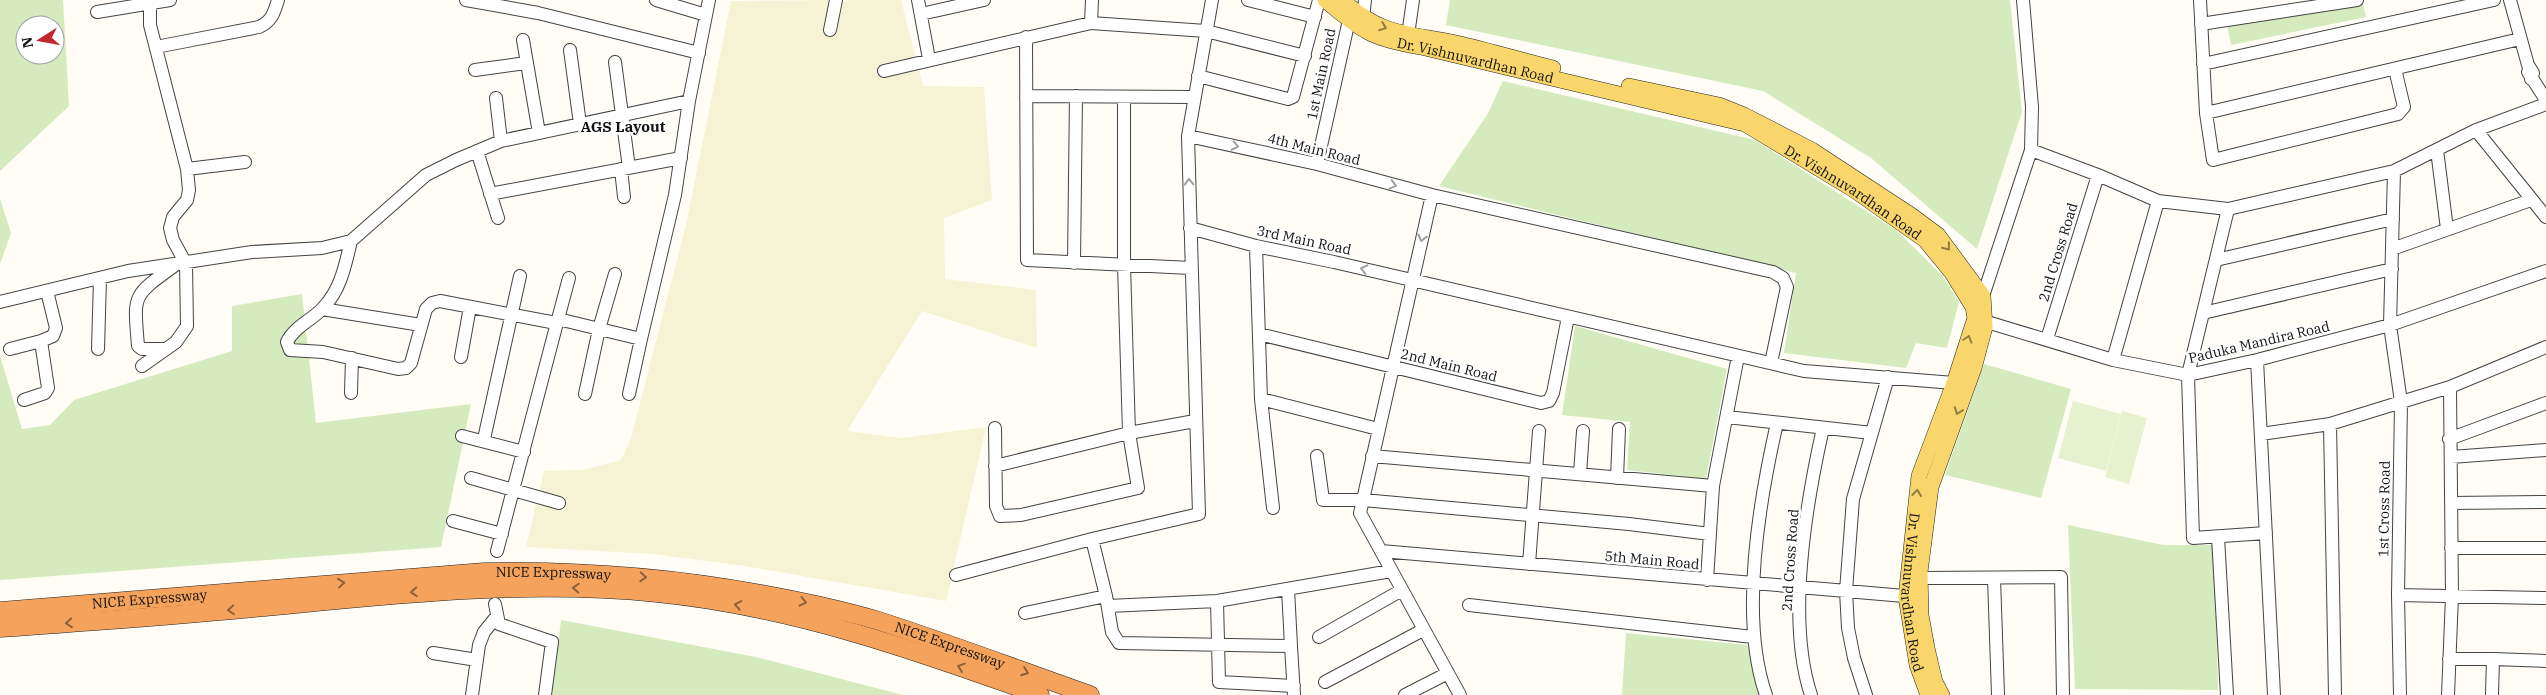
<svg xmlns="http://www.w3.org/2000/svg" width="2546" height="695" font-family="'IBM Plex Serif',serif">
<rect width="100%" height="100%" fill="#fffdf5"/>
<!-- farmland -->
<path fill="#f6f3d4" d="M830,0L831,3L851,0H901L923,86L984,87L992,200L944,218L945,279L1036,290L1037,348L922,311L847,431L901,438L986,427L946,601L744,566L653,554L526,547L544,471L583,470L621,460L631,438L686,225L731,1Z"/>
<!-- green -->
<path fill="#d5ebbd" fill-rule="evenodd" d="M0,0H63L69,106L0,171ZM25,25H55V55H25Z
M1450,0H2010L2022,112L1977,249L1871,158L1763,91L1446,25Z
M2363,4L2366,17L2231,45L2227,25Z
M1503,81L1755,140L1896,230L1942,275L1959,302L1947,348L1916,343L1906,368L1784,353L1796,273L1439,186L1487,115Z
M0,199L11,233L0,264Z
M302,294L316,423L471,404L441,547L0,580V356L22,429L50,425L74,400L232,351V306Z
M1575,326L1727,369L1706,479L1627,470L1630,422L1562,415Z
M1984,364L2071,389L2041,498L1945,475Z
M2068,525L2163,545H2214L2218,690L2075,689Z
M561,620L756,657L903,695H552Z
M1626,633L1748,645L1763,695H1622Z"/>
<!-- pitch -->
<path fill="#e6f2cf" d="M2073,401L2121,414L2106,471L2058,458Z
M2122,411L2147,418L2129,484L2105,477Z"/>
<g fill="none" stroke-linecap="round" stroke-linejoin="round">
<!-- minor casing -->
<g stroke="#444" stroke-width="14">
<path id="minor" d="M466,0L538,13L699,53
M656,0L706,15
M918,0L929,59
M1212,0L1188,136L1199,514L1092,539L1106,596L1112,632L1119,643L1291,646L1288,589
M1248,0L1315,17
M2200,0L2206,113L2213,160L2398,114L2404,107L2395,69
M2510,0L2528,65L2533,73L2531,79
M97,12L170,0
M921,14L984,0
M1363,18L1365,0
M1091,23L1092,0
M2201,24L2357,0
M830,30L836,0
M1408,35L1413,0
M1026,37L1027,260L1191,268
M523,40L539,133
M156,47L259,27C272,21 274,13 278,0
M570,50L580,124
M615,62L629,168
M2203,64L2494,0
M475,70L526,63
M884,71L1091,23L1206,31L1305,56
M2528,72L2546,100
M1198,76L1288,99L1293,97L1319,0
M1026,96L1195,97
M1124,97V265L1129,433L1195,421
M496,98L501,141
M2206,113L2520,39
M2476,130L2546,217
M1188,136L1317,164L1432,195L1773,272L1783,278L1787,287L1771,363
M2031,150L2098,175L2158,201L2228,209L2394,171L2476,130L2546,104
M2437,150L2447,229
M477,151L498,218
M1317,164L1349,20
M187,169L245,162
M621,169L624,197
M2394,171L2390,325L2401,402L2398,595L2400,695
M490,194L681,158
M1432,195L1360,513L1460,695
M2228,209L2188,375L2193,538L2266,533
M1190,228L1256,246L1334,262L1804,371L1954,383
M351,241C345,266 341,289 323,308C312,320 294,327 287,342L290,350L323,352L398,369L406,368L411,363L426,309L432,303L440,301L556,323
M1256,246L1261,399L1273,508
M2392,249L2531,200
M2216,260L2393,219
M1074,263L1076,96
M0,302L128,271L252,252L322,248L351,241L426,175L456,160L501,141L689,101
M1978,302L1983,296L2031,150L2032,107L2023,0
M322,309L421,325
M2203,313L2392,269
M558,319L569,278
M1977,319L2113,360L2188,375L2257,360L2390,325L2546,271
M1259,334L1541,403L1549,401L1553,393L1568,317
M2047,339L2098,175
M10,349L41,341
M98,349L100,278
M166,349H142L138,346C134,295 131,297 174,266
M461,357L470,307
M2113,360L2158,201
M2257,360L2274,695
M142,366L176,342L187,326L186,264L173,240L170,228L173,217L187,200L189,190L187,169L150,25V0
M351,393L352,358
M585,394L599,329L615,274
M629,394L641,339
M1261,399L1378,429
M24,400L45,393L48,388L41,341L53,336L56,328L47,291
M1727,417L1872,433
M2330,424L2335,695
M995,428L996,506L1000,516L1021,515L1138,488L1129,433L995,466
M2261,434L2330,424L2450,387L2546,347
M462,436L524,452
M484,439L520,276
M2449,439L2546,403
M1317,456L1323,500H1363L1629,524L1710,534
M1372,456L1713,486
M2451,457L2546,450
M1580,474L1583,431
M471,478L559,503
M1617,478L1619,429
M2451,503L2546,502
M453,521L502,534
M2218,537L2227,695
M2451,548H2546
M497,551L558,319L641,339L675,195L689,101L709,0
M1381,551L1916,597
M1529,564L1539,431
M956,575L1092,539
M1920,578L2061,577L2063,695
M1994,578L1998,695
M1707,580L1713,486L1738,356
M2398,595L2546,598
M1217,601L1219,682L1294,686
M495,604L499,624L552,642L545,695
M1469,605L1753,637
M1108,606L1217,601L1391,571
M1025,613L1106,596
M1319,637L1402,590
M1291,646L1294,695
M433,653L477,660
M2449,659H2493L2492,695
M2493,659L2546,661
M1325,682L1423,630
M472,695L479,645L484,632L497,616
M1405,695L1448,673
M1766,695C1739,618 1759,502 1777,423
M1811,695C1786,620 1806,504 1823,428
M1866,695L1854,658L1848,628L1846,591L1853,499L1888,377
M2448,695L2452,596L2450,387"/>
</g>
<!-- major casing -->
<g stroke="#222" stroke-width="16">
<g id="major">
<path id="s1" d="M1325,0C1362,32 1373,39 1421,47L1745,124L1854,190L1925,240L1952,273L1973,307L1975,318L1954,383L1919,476L1906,597L1917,665L1928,695"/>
<path d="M1343,0C1380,36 1409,33 1456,43C1488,50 1520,60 1553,68"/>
<path d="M1629,86L1719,105L1744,115L1812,150L1911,215L1938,235L1983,296L1985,327L1974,368L1931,487L1920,572L1921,615L1927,648L1935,682L1942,695"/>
</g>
</g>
<!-- highway casing -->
<g stroke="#222" stroke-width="19">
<g id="highway">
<path id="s2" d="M0,611L484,572C578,570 669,577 762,594C800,601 839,609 876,620C948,643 1019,670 1090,695"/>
<path d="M0,628C99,621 198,614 296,604C417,592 536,581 657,593C790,606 915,650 1040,695"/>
</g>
</g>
<!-- minor -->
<use href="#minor" stroke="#fff" stroke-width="12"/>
<!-- major -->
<use href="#major" stroke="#f9d66b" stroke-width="15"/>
<!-- highway -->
<use href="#highway" stroke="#f5a25d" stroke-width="18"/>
</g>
<!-- one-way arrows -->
<defs><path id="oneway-chevron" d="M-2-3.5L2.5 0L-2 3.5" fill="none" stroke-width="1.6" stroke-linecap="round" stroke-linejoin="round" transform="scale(1.25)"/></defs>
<g stroke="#917d42">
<use href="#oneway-chevron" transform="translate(1383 27) rotate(21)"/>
<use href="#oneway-chevron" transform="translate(1947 247) rotate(52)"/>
<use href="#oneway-chevron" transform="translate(1968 339) rotate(-72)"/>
<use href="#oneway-chevron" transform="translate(1958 411) rotate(110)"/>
<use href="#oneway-chevron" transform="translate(1917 493) rotate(-83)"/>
</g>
<g stroke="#a0a0a0">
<use href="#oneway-chevron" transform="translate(1235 146) rotate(12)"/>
<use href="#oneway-chevron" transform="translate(1189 182) rotate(-91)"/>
<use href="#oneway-chevron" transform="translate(1393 185) rotate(15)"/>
<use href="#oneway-chevron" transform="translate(1422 238) rotate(104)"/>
<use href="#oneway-chevron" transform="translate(1364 269) rotate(-166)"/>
</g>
<g stroke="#8e613b">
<use href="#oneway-chevron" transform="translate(643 577) rotate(3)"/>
<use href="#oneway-chevron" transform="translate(341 583) rotate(-6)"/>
<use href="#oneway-chevron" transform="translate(576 588) rotate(-177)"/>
<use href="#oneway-chevron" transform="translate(414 592) rotate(176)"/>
<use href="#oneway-chevron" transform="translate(803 602) rotate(13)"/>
<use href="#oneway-chevron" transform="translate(738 605) rotate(-170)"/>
<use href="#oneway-chevron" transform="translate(231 610) rotate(175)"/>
<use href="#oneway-chevron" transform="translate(69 623) rotate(176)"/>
<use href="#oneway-chevron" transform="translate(961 667) rotate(-161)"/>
<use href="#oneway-chevron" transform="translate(1025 672) rotate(20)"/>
</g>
<g text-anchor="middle" stroke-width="5" stroke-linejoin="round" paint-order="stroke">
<!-- street labels -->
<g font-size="14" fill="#111" stroke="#fff">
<text dy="5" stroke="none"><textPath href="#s1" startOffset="165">Dr. Vishnuvardhan Road</textPath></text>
<text transform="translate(1321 74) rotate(-78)" y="5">1st Main Road</text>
<text transform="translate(1314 149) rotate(14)" y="5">4th Main Road</text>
<text dy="5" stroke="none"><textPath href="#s1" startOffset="570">Dr. Vishnuvardhan Road</textPath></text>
<text transform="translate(1304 240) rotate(12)" y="5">3rd Main Road</text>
<text transform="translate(2058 252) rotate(-73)" y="5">2nd Cross Road</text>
<text transform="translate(2259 342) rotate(-13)" y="5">Paduka Mandira Road</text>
<text transform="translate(1449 365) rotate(14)" y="5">2nd Main Road</text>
<text transform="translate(2384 509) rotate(-89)" y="5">1st Cross Road</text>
<text transform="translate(1652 560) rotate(5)" y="5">5th Main Road</text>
<text transform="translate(1790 560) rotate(-86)" y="5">2nd Cross Road</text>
<text dy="5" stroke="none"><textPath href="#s2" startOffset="555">NICE Expressway</textPath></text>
<text dy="5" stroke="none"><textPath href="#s1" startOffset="1035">Dr. Vishnuvardhan Road</textPath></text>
<text dy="5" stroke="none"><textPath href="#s2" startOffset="150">NICE Expressway</textPath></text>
<text dy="5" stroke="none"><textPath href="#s2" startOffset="960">NICE Expressway</textPath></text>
</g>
<!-- neighbourhood labels -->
<g font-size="15" font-weight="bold" fill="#111" stroke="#fff">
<text x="623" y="132">AGS Layout</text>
</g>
</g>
<!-- north arrow -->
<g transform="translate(40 40) rotate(259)"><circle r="24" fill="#ffffff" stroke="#a0a0a0"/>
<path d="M0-4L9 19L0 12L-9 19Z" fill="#c4262e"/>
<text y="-8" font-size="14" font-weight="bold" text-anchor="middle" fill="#111111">N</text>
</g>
</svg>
